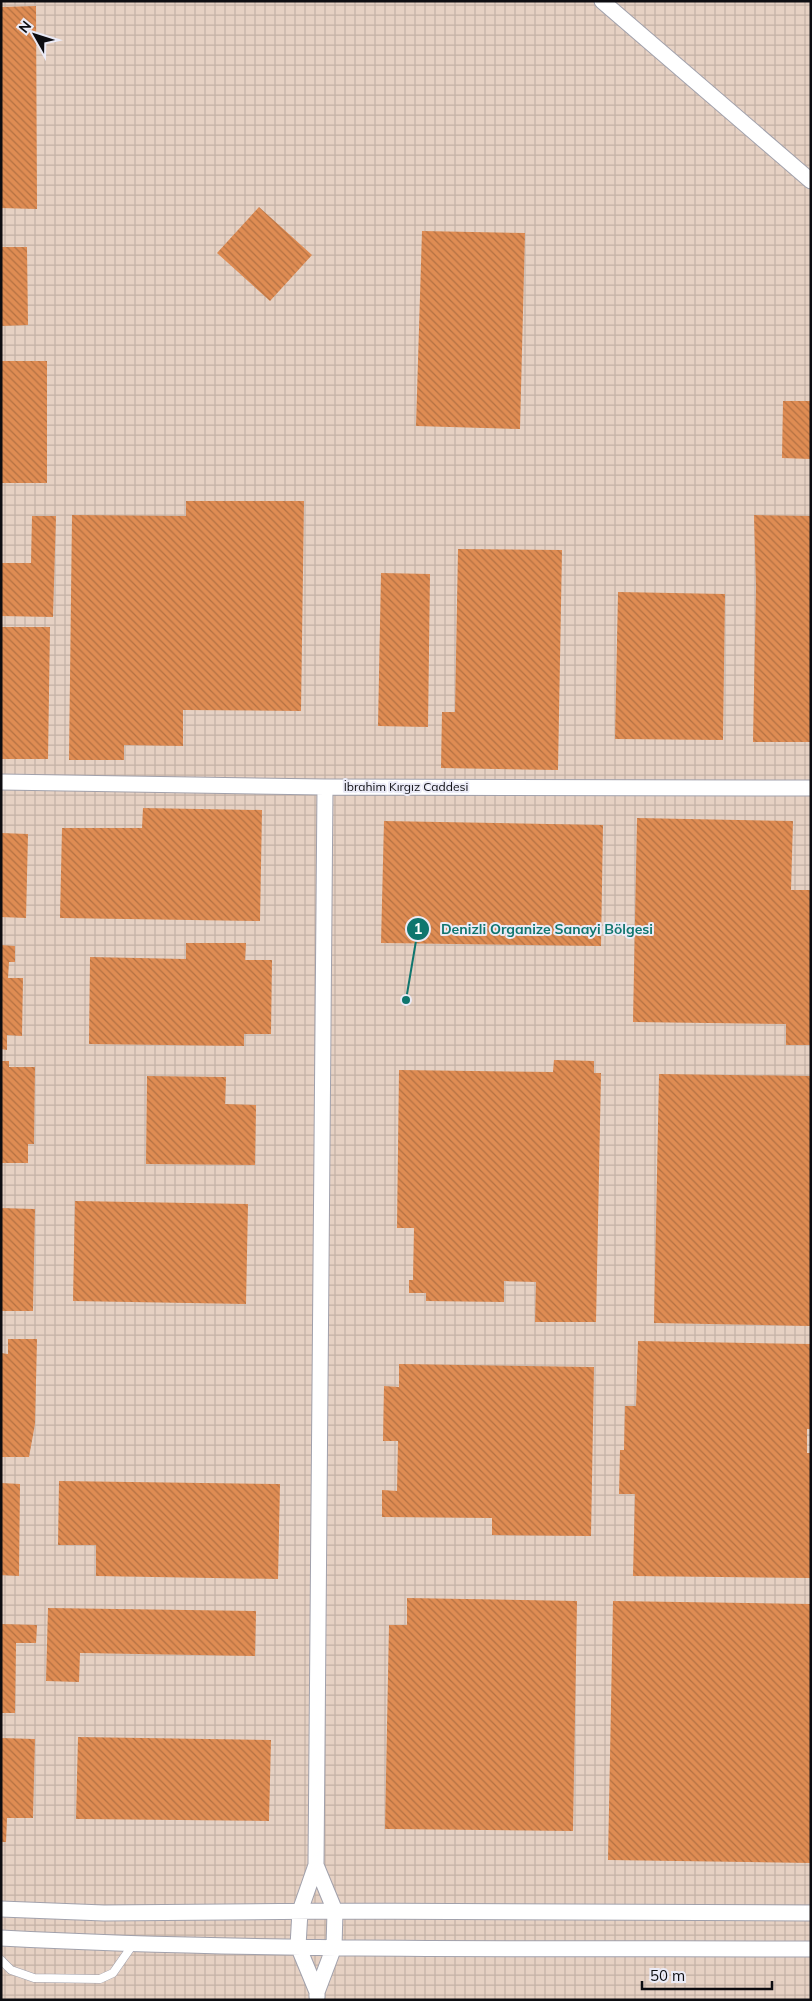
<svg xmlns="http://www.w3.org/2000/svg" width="812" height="2001" font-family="Mulish,sans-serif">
<defs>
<pattern id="industrial-grid" width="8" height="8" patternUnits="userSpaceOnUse" patternTransform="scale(1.25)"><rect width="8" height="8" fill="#e6d1c3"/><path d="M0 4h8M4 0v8" fill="none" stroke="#c4b2a6"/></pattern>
<pattern id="building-back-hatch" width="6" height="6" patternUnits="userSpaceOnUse" patternTransform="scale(1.25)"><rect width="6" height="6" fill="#df8c53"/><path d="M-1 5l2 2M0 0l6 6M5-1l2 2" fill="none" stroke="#b37143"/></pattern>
</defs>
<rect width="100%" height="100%" fill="#dedeea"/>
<!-- industrial -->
<path fill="url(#industrial-grid)" d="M1,1H811V2000H1Z"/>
<!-- building -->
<path fill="url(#building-back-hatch)" d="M36,6L37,209L1,208V7Z
M259,207L312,255L270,301L217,253Z
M422,231L525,233L520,429L416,426Z
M1,247H27L28,325L1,326Z
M1,361H47V483H1Z
M783,401H811V459L782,458Z
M186,501H304L301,711L183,710V746L124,745V760H69L72,515L186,516Z
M754,515L811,516V742H753L756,587Z
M32,516H56L53,617L1,616V563H31Z
M458,549L562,550L558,770L441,768L442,712H455Z
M381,573L430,574L428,727L378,726Z
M618,592L725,594L723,740L615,739Z
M1,627H50L48,759H1Z
M143,808L262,810L260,921L60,918L62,828H142Z
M637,818L793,821L791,890H811V1045H786V1024L633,1022Z
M384,821L603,825L601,946L381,943Z
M1,833L28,834L26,918L1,917Z
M186,943H246L245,960H272L271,1034H244V1046L89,1044L90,957L186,959Z
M1,945L15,946V962H9L8,978H23L22,1036L7,1035V1050L1,1049Z
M554,1060L594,1061V1073H601L596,1322H535L536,1282L504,1281V1302L426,1301V1293H409V1280H413L414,1228H397L399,1070L553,1072Z
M1,1061H9V1067H35L34,1144H28V1163H1Z
M659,1074L811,1076L810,1326L654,1323Z
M147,1076L226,1077L225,1104L256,1105L255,1165L146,1164Z
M75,1201L248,1204L246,1304L73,1301Z
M1,1208L35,1209L33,1311H1Z
M8,1339H37L35,1424L29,1457H1V1353L8,1354Z
M638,1341L811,1344V1429H807V1453H811V1578L633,1576L635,1494H619L620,1450H624L625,1406H636Z
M399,1364L594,1367L591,1536L492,1535V1518L382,1517V1490L397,1491L398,1441H383L384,1386L399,1387Z
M59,1481L280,1484L278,1579L96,1576V1545H58Z
M1,1483L20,1484L19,1576L1,1575Z
M407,1598L577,1601L573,1831L385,1829L389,1625H407Z
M613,1601L811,1604V1863L608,1860Z
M48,1608L256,1611L255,1656L80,1653L79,1682L46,1681Z
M1,1624L37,1625L36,1643H16L15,1713H1Z
M78,1737L271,1740L269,1821L76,1819Z
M1,1738L35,1739L33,1818H7L6,1842H1Z"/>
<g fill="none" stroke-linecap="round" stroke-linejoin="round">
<!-- lane casing -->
<g stroke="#a1a1ac" stroke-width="9">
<path id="lane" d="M1,1960L11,1970L34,1978L100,1979L113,1973L134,1943"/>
</g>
<!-- street casing -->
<g stroke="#a1a1ac" stroke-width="17">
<path id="street" d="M602,1L811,181
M1,782L325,787L811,788
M316,1865L335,1911L334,1947L317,1992V1997
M1,1909L104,1913L335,1911L811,1913
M1,1938C271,1952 541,1948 811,1949
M317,1992L298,1946L300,1911L316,1865L325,787"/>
</g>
<!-- lane -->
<use href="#lane" stroke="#fff" stroke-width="8"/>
<!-- street -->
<use href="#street" stroke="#fff" stroke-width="15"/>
</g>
<g text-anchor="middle" stroke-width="4" stroke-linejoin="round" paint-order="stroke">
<!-- street labels -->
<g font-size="12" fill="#0d0d11" stroke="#ebebf7">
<text x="406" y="791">İbrahim Kırgız Caddesi</text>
</g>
</g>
<!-- callouts -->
<path fill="none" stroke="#0f766e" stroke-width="2" d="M406 1000L418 929"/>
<g fill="#0f766e" stroke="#ebebf7" stroke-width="2">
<circle cx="406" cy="1000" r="5"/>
<circle cx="418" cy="929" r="12"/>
</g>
<g font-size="15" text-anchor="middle" font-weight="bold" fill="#fff">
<text x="418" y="934">1</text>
</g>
<g font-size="14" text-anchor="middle" font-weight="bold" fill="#0f766e" stroke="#ebebf7" stroke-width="4" stroke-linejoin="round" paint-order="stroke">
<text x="547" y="934">Denizli Organize Sanayi Bölgesi</text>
</g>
<!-- border -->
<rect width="812" height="2001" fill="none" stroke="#0d0d11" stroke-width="5"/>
<!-- north arrow -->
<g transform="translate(35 35) rotate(309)" stroke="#ebebf7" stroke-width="4" paint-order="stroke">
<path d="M0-4L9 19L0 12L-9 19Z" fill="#0d0d11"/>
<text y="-8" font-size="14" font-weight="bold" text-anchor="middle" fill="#0d0d11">N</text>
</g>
<!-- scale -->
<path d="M642 1981v8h130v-8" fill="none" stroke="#0d0d11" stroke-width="2.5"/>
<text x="650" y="1981" font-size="15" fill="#0d0d11" stroke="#ebebf7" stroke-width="4" paint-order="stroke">50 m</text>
</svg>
